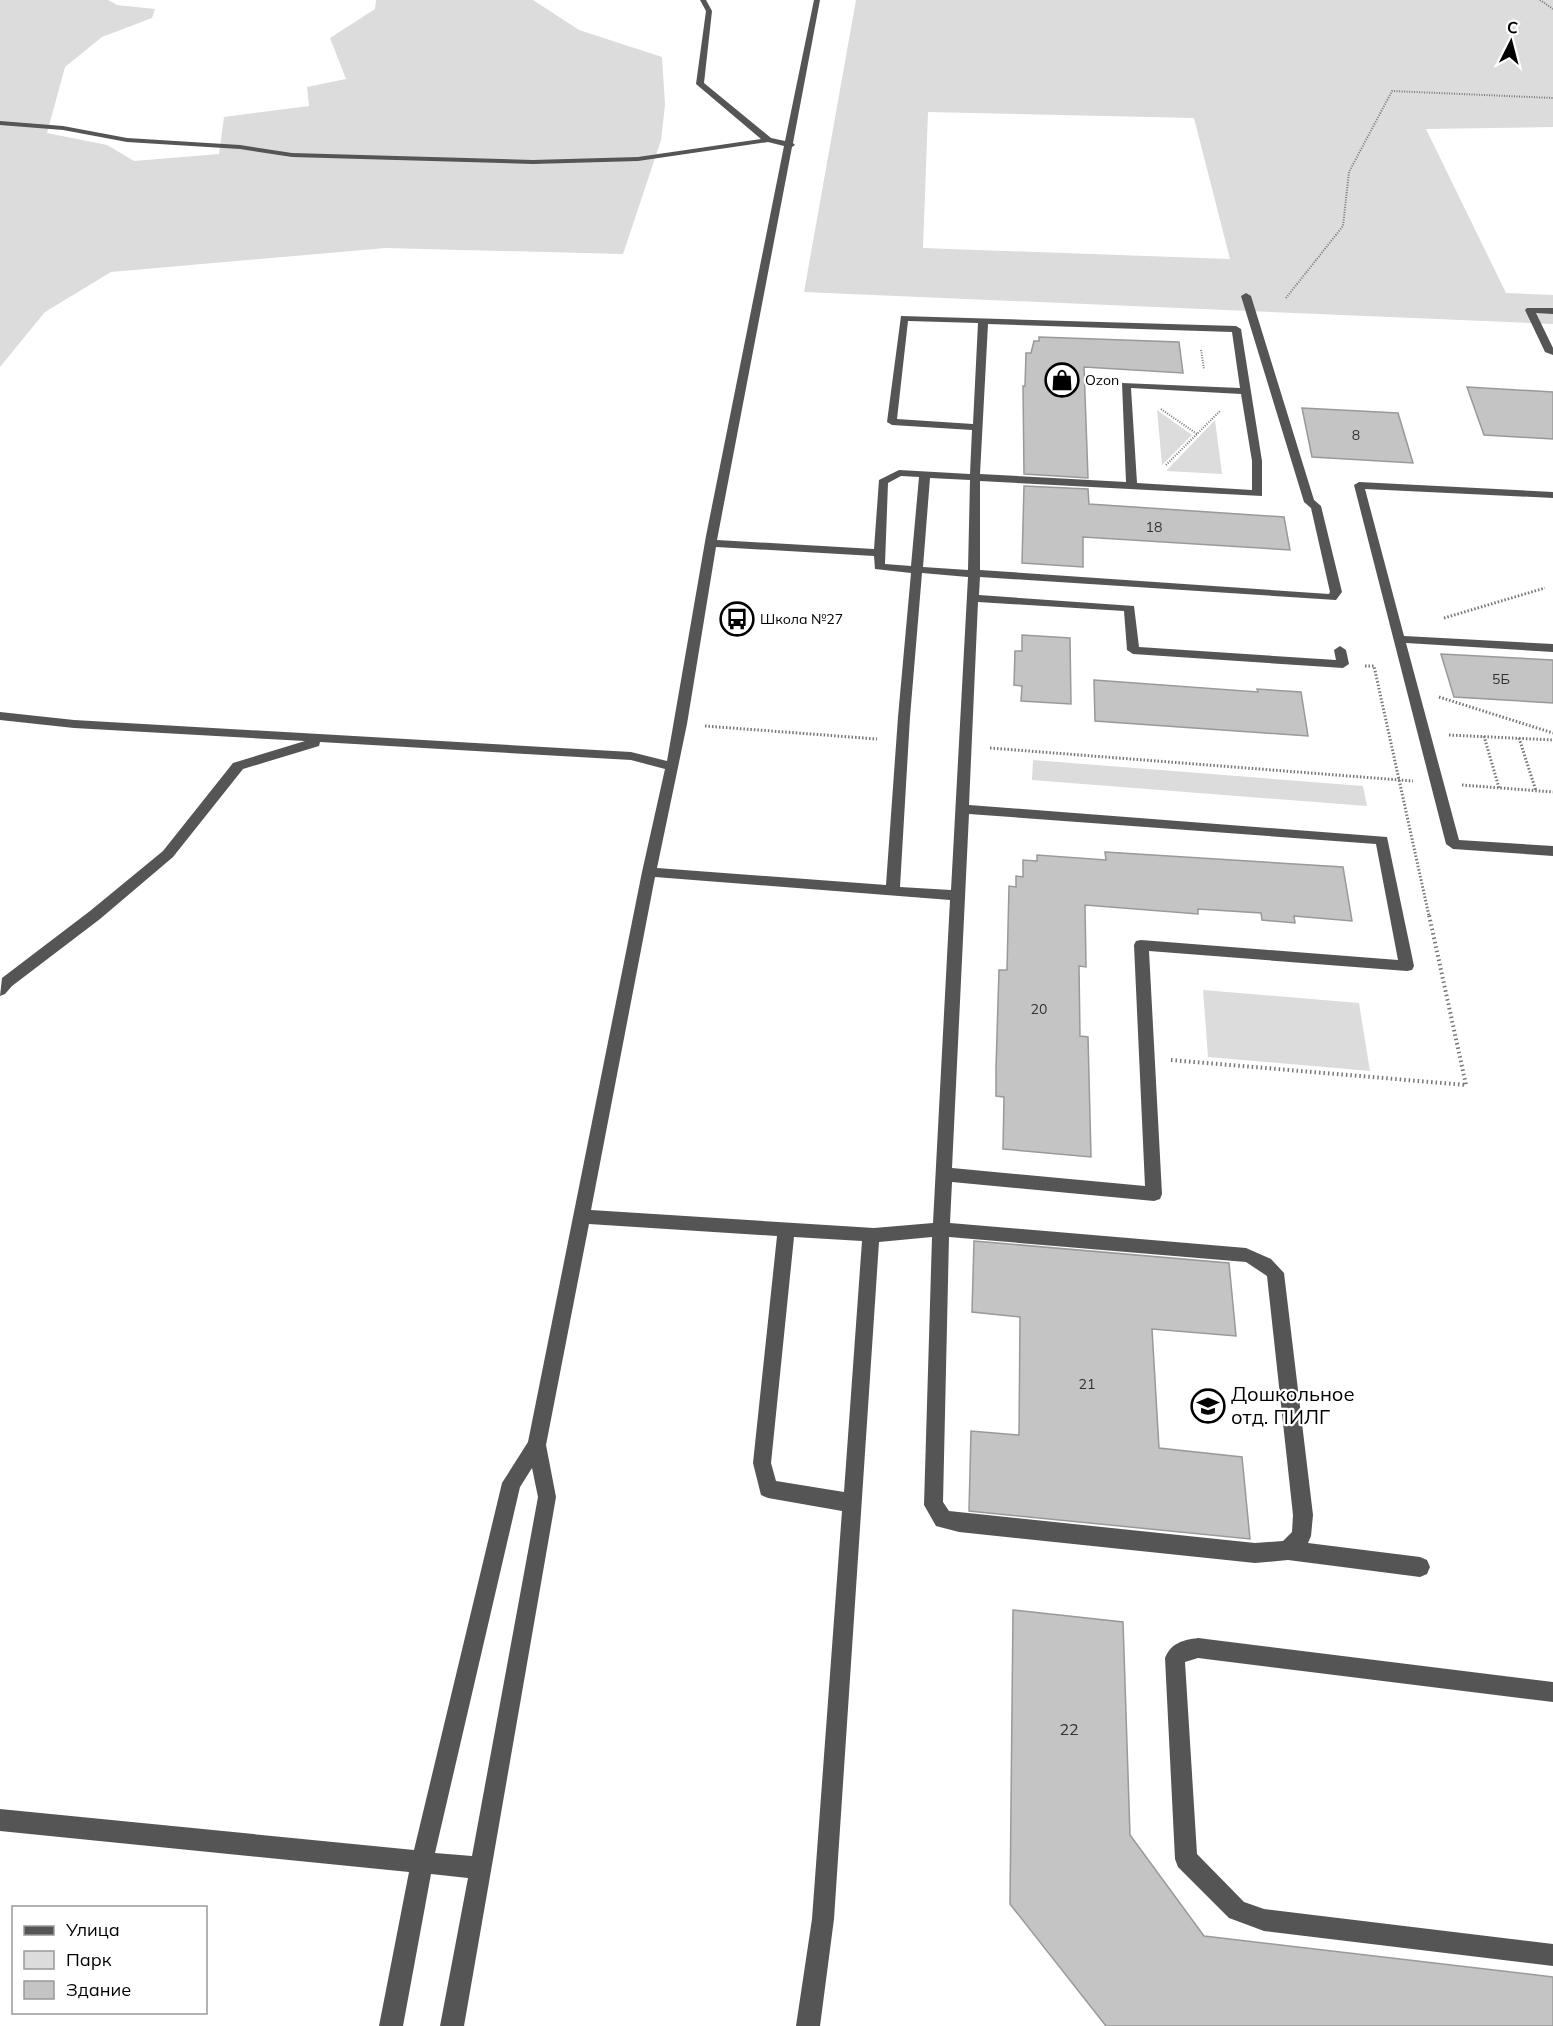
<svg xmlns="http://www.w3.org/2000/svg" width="1553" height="2026" font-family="Mulish,sans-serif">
<rect width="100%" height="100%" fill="#fff"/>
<!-- green -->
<path fill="#dcdcdc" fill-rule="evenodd" d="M0,0H108L117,5L155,9L152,18L102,37L65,67L47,133L107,145L134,161L219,154L224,117L309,106L307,87L346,79L330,38L375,9L376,0H533L579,30L662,57L665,105L661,140L623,254L386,248L111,272L45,312L0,367Z
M856,0H1553V127L1426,129L1506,293L1553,295V324L804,292ZM928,112L1194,118L1230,259L923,248Z
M1157,410L1192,435L1162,465Z
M1215,420L1222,474L1166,471Z
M1033,760L1363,786L1367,806L1032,780Z
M1203,990L1359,1003L1370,1071L1208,1057Z"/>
<!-- building -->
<path fill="#c4c4c4" stroke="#999" stroke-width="1.5" d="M1039,337L1179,342L1183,373L1084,367L1088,478L1024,474L1023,386H1025L1026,353H1031L1034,341H1039Z
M1467,387L1553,392V439L1484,435Z
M1302,408L1398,413L1413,463L1312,457Z
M1024,486L1088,489L1089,504L1284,517L1290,550L1083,537V567L1022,563Z
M1022,635L1070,638L1071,704L1021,701L1022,686L1014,685L1015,651H1022Z
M1441,654L1553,660V703L1454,697Z
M1094,680L1258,692L1257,689L1301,692L1308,736L1095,721Z
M1105,852L1343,867L1352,921L1294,916L1295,923L1262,920L1261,913L1198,909V914L1085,905L1086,967L1079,966L1080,1036L1088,1037L1091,1157L1003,1149L1004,1097L996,1096V1068L999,970H1007L1009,886L1016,887V876L1023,877V860L1037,861V855L1106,860Z
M974,1241L1229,1263L1236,1336L1152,1329L1159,1448L1242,1457L1250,1539L969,1511L971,1431L1019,1435L1020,1317L972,1312Z
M1013,1610L1123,1622L1130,1835L1204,1936L1553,1977V2026H1106L1010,1904Z"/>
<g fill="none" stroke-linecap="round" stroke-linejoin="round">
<!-- path-far2 -->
<path stroke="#777" stroke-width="2" stroke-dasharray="1 1.5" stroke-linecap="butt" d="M1540,0L1553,9
M1286,298L1343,226L1349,172L1392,91L1553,98
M1201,350L1204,369
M1161,409L1197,434
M1166,465L1220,411"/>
<!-- path-far1 -->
<path stroke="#777" stroke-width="3" stroke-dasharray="1.5 2" stroke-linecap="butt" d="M1444,618L1545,588
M1365,666H1374L1429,916
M1439,697L1553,733
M705,726L877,739
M1449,735L1553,740
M1484,736L1499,788
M1519,738L1536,791
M990,748L1413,781
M1462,785L1553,792"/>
<!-- path -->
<path stroke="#777" stroke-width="4" stroke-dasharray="1.5 3" stroke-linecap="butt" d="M1171,1060L1466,1085L1429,915"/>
<!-- minor -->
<path fill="#555" fill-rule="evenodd" d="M700,0H706L712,11L704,83L771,138L785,141L814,0H820L793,143L795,145L792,147L717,540L874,549L879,480L899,470L970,474L972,430L892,425L887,422L901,316L1236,326L1241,329L1262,461V496L980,481V570L1329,594L1330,592L1311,508L1304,502L1241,296L1246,293L1251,296L1314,500L1321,506L1342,592L1336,600L980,577L979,595L1134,606L1139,647L1336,660L1334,650L1340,646L1346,650L1349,664L1343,668L1133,654L1127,650L1124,611L978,602L969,805L1387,837L1414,966L1412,970L1407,971L1149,951L1162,1194L1160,1199L1154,1201L952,1182L950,1223L1246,1248L1271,1259L1284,1273L1313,1515L1311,1536L1308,1543L1420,1557L1427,1560L1430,1567L1427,1574L1420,1577L1288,1560L1255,1563L959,1532L936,1526L924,1505L932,1237L879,1242L834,1919L820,2026H796L812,1919L842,1511L768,1498L761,1495L753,1463L777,1236L589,1224L546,1445L556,1497L464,2026H440L468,1878L431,1874L403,2026H379L409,1872L0,1831V1809L414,1850L502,1483L528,1442L642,872L665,769L631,760L320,742L319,746L243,769L173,857L100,919L12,986L5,994L0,996L2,978L90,911L163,851L233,763L305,741L74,728L0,720V712L74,720L631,752L667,761L706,536L784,146L768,142L638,161L533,164L292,157L240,149L127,142L63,130L0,125V121L63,126L127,138L240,145L292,153L533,160L638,157L761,139L696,84L706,11ZM908,321L978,323L973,424L897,419ZM988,324L1232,332L1240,388L1122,383L1126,482L980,474ZM1131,388L1241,394L1252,461V490L1137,483ZM901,476L919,477L911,566L885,564L888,483ZM930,478L970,480L968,570L923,567ZM716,547L874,556L875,569L911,573L898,717L886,885L657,868L687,724ZM922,573L968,577L951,890L900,887L910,717ZM969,814L1376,844L1398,960L1141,940L1136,941L1134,945L1145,1186L952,1168ZM655,877L950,900L933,1223L874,1228L591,1210ZM794,1237L862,1241L844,1492L776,1481L771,1463ZM949,1237L1246,1262L1267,1276L1293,1515L1292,1532L1283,1541L1255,1543L949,1511L943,1502ZM532,1468L538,1497L472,1856L435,1853L520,1487Z
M1527,308H1553V314L1536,313L1553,348V355L1545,352L1525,310Z
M1359,482L1553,492V498L1365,489L1404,636L1553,644V652L1406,643L1459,840L1553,846V856L1453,849L1446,844L1354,485Z
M1198,1638L1553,1682V1702L1198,1658L1185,1662L1197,1854L1244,1902L1264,1909L1553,1944V1966L1264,1931L1229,1918L1178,1867L1175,1859L1165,1658C1171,1643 1183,1640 1198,1638Z"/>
</g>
<!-- icons -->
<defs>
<g id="shop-ring" transform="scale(1.725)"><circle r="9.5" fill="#fff" stroke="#000" stroke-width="1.5"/><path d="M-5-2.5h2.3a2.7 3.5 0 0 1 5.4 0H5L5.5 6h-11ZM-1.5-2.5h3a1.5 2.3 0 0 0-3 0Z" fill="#000"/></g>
<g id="bus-ring" transform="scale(1.725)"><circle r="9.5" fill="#fff" stroke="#000" stroke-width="1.5"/><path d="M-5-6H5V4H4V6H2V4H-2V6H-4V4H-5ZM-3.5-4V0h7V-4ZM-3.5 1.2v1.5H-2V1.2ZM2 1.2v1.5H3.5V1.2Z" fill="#000"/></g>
<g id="school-ring" transform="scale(1.725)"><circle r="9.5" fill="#fff" stroke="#000" stroke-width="1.5"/><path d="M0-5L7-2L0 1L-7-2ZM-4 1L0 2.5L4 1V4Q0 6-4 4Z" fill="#000"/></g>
</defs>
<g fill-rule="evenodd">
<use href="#shop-ring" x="1062" y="380"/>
<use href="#bus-ring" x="737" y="619"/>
<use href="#school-ring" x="1208" y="1406"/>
</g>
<g text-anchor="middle" stroke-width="4.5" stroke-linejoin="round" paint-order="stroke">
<!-- far-poi labels -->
<g font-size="14" fill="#000" stroke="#fff" text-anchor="start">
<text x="1085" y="385">Ozon</text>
<text x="760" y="624">Школа №27</text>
</g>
<!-- number labels -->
<g font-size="14" fill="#313131">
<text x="1356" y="440">8</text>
<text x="1154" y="532">18</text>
<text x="1501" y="684">5Б</text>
<text x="1039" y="1014">20</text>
<text x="1087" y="1389">21</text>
</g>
<!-- near-number labels -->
<g font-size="16" fill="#313131">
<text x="1069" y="1735">22</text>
</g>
<!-- near-poi labels -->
<g font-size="20" fill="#000" stroke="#fff" text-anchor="start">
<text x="1231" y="1401">Дошкольное<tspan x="1231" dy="23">отд. ПИЛГ</tspan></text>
</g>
</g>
<!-- legend -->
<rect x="12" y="1906" width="195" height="108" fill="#ffffff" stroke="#999999" stroke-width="1.5"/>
<rect x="24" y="1926" width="30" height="9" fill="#555555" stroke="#999999" stroke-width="1.5"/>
<text x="66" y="1936" font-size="18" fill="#000000">Улица</text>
<rect x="24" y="1951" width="30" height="18" fill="#dcdcdc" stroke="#999999" stroke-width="1.5"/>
<text x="66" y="1966" font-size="18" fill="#000000">Парк</text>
<rect x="24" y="1981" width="30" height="18" fill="#c4c4c4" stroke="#999999" stroke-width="1.5"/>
<text x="66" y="1996" font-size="18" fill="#000000">Здание</text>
<!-- north arrow -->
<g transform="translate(1511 42) rotate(6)" stroke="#ffffff" stroke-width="4.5" paint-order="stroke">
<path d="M0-4.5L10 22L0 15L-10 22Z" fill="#000000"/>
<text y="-9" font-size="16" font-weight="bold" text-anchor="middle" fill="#000000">С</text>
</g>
</svg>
